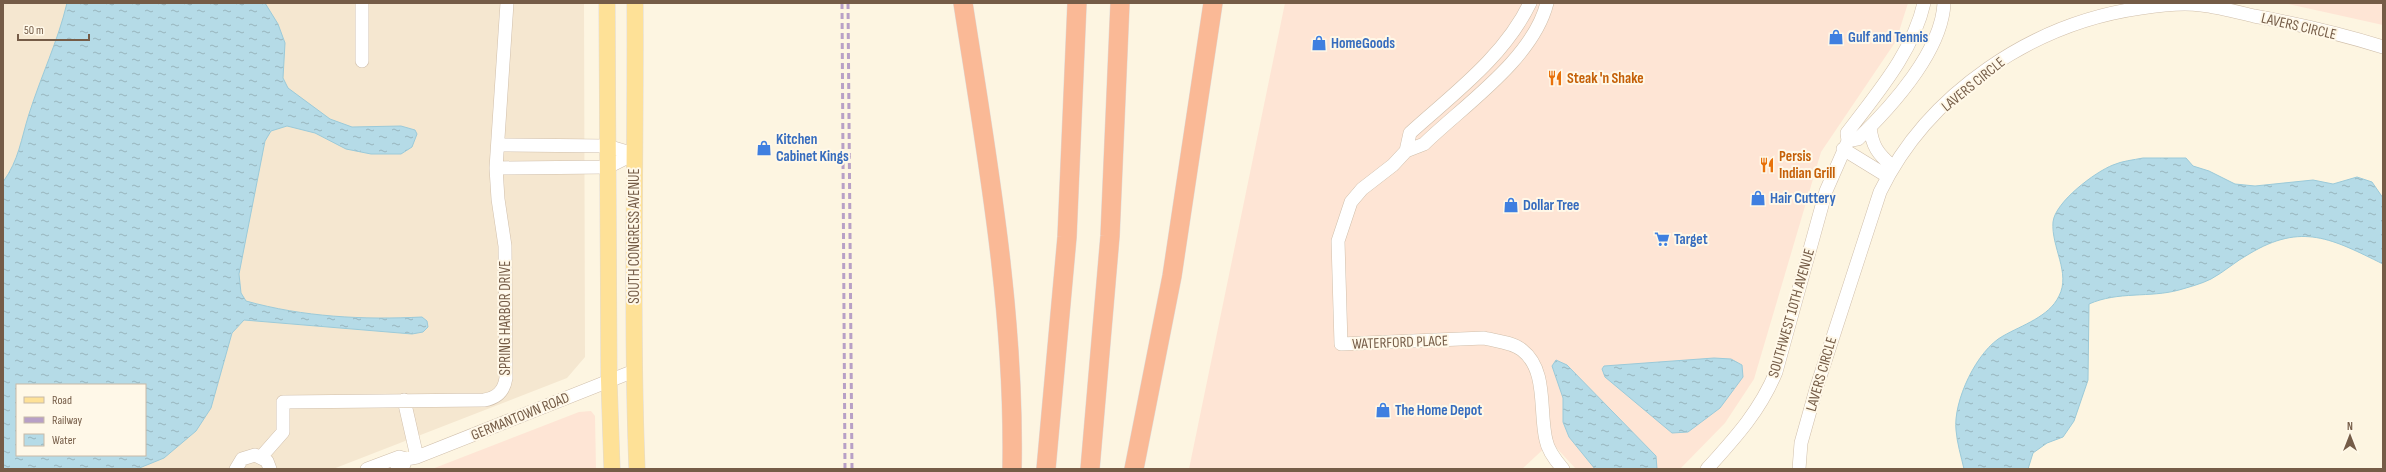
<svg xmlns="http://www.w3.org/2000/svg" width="2386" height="472" font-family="'Sofia Sans Condensed',sans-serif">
<defs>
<pattern id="water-ripples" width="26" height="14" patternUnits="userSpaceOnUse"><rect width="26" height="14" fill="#b5dbe7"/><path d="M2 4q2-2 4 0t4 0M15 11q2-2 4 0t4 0" fill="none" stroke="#98b5bd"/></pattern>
</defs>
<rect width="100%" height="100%" fill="#fdf5e1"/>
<!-- residential -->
<path fill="#f5e7d0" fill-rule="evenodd" d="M3,3H584L585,357L567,378L333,469H3ZM17,385H145V455H17Z"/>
<!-- commercial -->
<path fill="#fee5d5" d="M1285,3H1908L1896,41L1821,152L1754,379L1725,423L1680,469H1576L1551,442L1522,469H1189Z
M2284,3H2383V25Z
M591,411L595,416L596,469H432L579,412Z"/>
<!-- water -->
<path fill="url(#water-ripples)" stroke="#9bcad9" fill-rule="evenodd" d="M67,3H265L278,24L285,43L283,78L288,88L330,119L352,127L401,126L415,130L417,134L412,147L401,154H371L346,149L315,133L287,126L271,131L265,141L239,274L241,293L246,301C303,317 364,320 422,317L427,321L428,327L423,332L412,334L244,320L232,333L211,408L196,431L164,458L137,469H3V182C19,160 21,139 29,114C41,76 58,41 67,3ZM17,385H145V455H17Z
M2143,158H2186L2193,166L2209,171L2235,184L2255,186L2313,180L2333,184L2357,177L2372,182L2383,198V264C2332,239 2302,222 2249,254C2236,261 2224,272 2211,279C2201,284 2189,287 2179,290C2150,298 2118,291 2089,304L2088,380L2074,421L2063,437L2047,443L2033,453L2028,469H1964C1961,456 1957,443 1956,430C1953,401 1977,350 2003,336C2022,325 2049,317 2059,296C2071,273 2051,247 2053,222C2055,202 2095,172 2113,165C2122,161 2133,160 2143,158Z
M1714,358L1731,359L1742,365L1743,377L1720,408L1688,432L1672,433L1605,377L1602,369L1604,366Z
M1556,360L1567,365L1656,456L1657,469H1595L1569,437L1563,422V398L1552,366Z"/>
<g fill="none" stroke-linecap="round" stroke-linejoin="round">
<!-- minor casing -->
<g stroke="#d0bfab" stroke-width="14">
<path id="minor" d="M362,3V61
M1547,3C1533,59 1464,105 1424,144L1406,151L1393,165L1362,189L1351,202L1338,241L1341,344L1484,338C1496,341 1512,342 1522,350C1548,370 1539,412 1546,440C1548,451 1556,461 1563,469
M1870,127C1872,146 1878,154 1892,166
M1848,141L1858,139C1891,107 1942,51 1944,3
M498,145L607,146L634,154
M1843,149L1887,176
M1406,151L1410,133C1453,94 1504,57 1530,3
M496,168L608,167L634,154
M404,400L417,457
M261,457L283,432V402L484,400C497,398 504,391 506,378L505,246L498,199L496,168L507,3
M236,469L242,459L255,455L267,461L270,469
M367,469L399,457L406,459L417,457L634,371
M397,469L403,467L406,459
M1707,469C1735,438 1760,411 1776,372L1826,191L1848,141L1847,133C1877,93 1913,52 1924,3
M1799,469L1801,443L1817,386L1880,192C1928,93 2033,23 2141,8C2160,5 2182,2 2201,5C2219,7 2237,12 2254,16C2298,24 2341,34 2383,47"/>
</g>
<!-- major casing -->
<g stroke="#e1dbd7" stroke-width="17">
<path id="major" d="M607,3L609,380L612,469
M635,3C636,158 631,314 637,469"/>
</g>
<!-- highway casing -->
<g stroke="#e1dbd7" stroke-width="20">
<path id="highway" d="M963,3C987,157 1015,312 1012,469
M1046,469L1067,237L1077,3
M1090,469L1110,236L1120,3
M1134,469L1172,276L1213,3"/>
</g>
<!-- minor -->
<use href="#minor" stroke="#fff" stroke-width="13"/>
<!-- major -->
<use href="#major" stroke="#fee197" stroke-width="16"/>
<!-- highway -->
<use href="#highway" stroke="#fab996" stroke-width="19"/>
<!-- rail -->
<path stroke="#b8a0c6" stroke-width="3" stroke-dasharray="6 4" stroke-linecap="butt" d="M842,3L845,469
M848,3L852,469"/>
</g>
<!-- icons -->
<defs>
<g id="shop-bare" transform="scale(1.2)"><path d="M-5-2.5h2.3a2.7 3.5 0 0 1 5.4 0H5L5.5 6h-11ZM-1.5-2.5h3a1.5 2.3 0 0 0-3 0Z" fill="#3f7fe0" stroke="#fff8e8" stroke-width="2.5" paint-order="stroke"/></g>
<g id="restaurant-bare" transform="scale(1.2)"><path d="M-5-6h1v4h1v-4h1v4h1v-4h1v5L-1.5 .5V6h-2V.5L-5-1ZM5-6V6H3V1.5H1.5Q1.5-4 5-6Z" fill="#e8710a" stroke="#fff8e8" stroke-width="2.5" paint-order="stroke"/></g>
<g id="supermarket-bare" transform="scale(1.2)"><path d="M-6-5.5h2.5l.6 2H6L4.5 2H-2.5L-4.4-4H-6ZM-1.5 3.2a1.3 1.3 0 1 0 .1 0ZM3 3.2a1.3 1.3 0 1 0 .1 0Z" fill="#3f7fe0" stroke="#fff8e8" stroke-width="2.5" paint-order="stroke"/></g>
</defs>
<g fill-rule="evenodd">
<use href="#shop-bare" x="1836" y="37"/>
<use href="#shop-bare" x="1319" y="43"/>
<use href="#restaurant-bare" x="1555" y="78"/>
<use href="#shop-bare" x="764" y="148"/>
<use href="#restaurant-bare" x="1767" y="165"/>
<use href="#shop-bare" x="1758" y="198"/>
<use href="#shop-bare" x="1511" y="205"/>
<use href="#supermarket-bare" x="1662" y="239"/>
<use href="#shop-bare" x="1383" y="410"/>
</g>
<g text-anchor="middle" stroke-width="4" stroke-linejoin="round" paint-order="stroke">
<!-- street labels -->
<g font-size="15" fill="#755c47" stroke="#fff8e8">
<text transform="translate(2299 26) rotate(13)" y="5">LAVERS CIRCLE</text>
<text transform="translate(1973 84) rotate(-39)" y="5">LAVERS CIRCLE</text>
<text transform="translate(634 236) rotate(-90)" y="5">SOUTH CONGRESS AVENUE</text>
<text transform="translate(1791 313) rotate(-74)" y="5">SOUTHWEST 10TH AVENUE</text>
<text transform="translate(505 318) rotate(-90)" y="5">SPRING HARBOR DRIVE</text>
<text transform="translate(1400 342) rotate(-2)" y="5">WATERFORD PLACE</text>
<text transform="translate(1821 374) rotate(-74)" y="5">LAVERS CIRCLE</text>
<text transform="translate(520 416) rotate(-22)" y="5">GERMANTOWN ROAD</text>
</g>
<!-- shop labels -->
<g font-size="15" font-weight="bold" fill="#366cbe" stroke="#fff8e8" text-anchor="start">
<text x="1848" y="42">Gulf and Tennis</text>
<text x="1331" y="48">HomeGoods</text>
<text x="776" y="144">Kitchen<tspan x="776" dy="17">Cabinet Kings</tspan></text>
<text x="1770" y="203">Hair Cuttery</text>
<text x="1523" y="210">Dollar Tree</text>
<text x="1674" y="244">Target</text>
<text x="1395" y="415">The Home Depot</text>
</g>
<!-- food labels -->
<g font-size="15" font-weight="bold" fill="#c56008" stroke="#fff8e8" text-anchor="start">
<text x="1567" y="83">Steak 'n Shake</text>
<text x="1779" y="161">Persis<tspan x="1779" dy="17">Indian Grill</tspan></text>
</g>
</g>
<!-- border -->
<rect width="2386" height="472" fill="none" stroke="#755c47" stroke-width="8"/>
<!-- legend -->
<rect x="16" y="384" width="130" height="72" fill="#fff8e8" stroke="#c8baa8"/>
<rect x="24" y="397" width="20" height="6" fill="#fee197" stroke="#c8baa8"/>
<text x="52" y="404" font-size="12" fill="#755c47">Road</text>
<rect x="24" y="417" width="20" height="6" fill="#b8a0c6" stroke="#c8baa8"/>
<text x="52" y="424" font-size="12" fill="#755c47">Railway</text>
<rect x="24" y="434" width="20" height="12" fill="url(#water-ripples)" stroke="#c8baa8"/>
<text x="52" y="444" font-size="12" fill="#755c47">Water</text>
<!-- north arrow -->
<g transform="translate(2350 436)" stroke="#fff8e8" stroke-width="3" paint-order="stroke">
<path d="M0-3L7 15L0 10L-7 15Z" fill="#755c47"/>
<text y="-6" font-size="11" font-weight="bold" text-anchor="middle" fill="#755c47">N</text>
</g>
<!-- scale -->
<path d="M18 34v6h71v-6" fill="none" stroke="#755c47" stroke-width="2"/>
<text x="24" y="34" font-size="12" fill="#755c47" stroke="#fff8e8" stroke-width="3" paint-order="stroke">50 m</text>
</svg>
